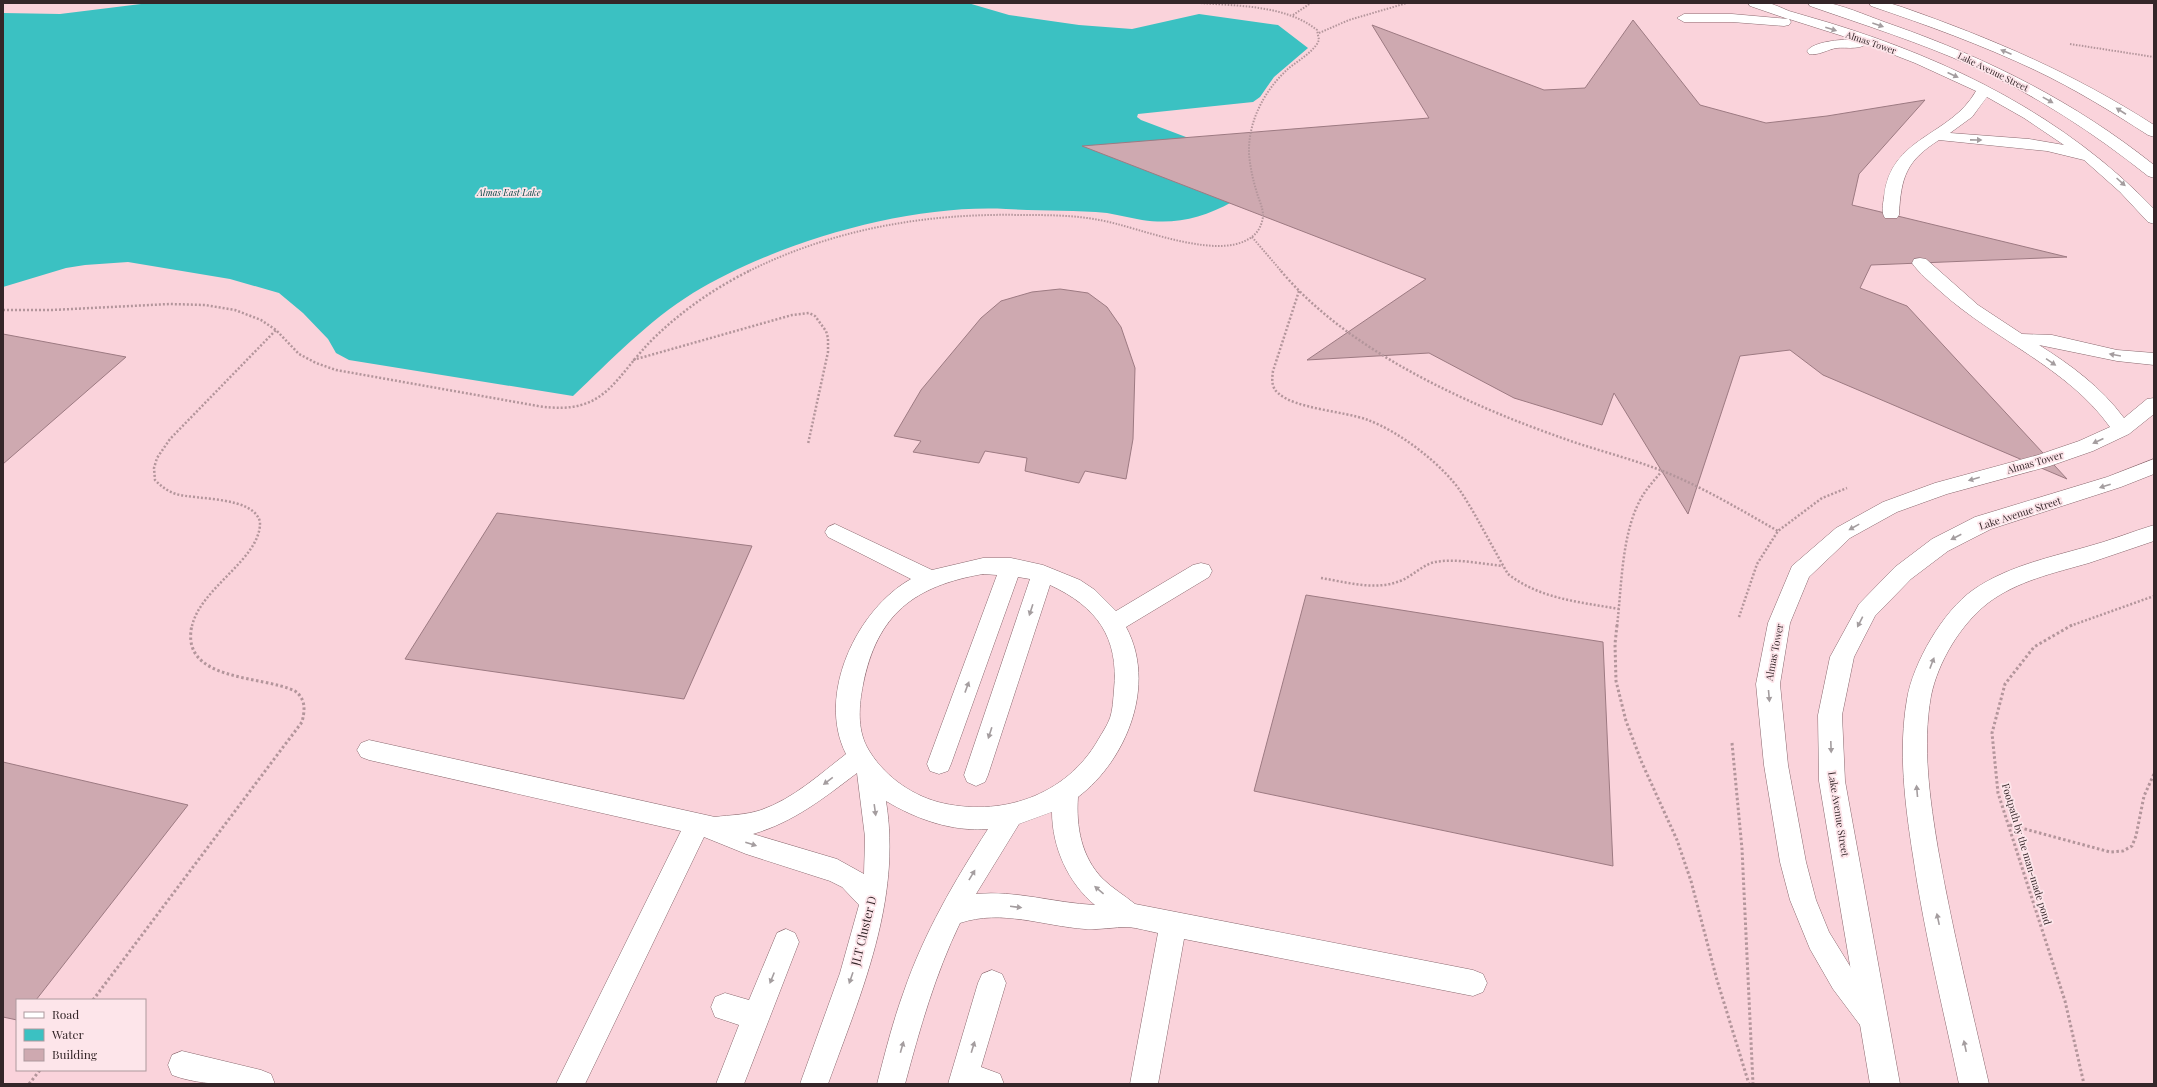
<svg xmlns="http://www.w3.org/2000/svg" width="2157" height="1087" font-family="'Playfair Display',serif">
<rect width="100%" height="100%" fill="#fad3db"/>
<!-- water -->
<path fill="#3bc1c2" d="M149,3H968L1009,15L1079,25L1132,29L1199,14L1278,25L1308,48L1274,77L1260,97L1253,102L1138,114L1137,117L1141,120L1215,148L1232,202C1203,218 1175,225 1142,220C1130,218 1119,215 1107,213C1074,210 1039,211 1006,209C908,204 777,242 693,293C648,321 611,360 573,396L349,360L336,353L328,339L303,313L279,293L230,279L128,262L85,265L66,268L3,287V13L60,14Z"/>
<!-- building -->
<path fill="#cea9b0" stroke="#9d7a82" d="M1633,20L1700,105L1766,123L1827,116L1925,100L1859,174L1852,205L2067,257L1871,265L1860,288L1907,306L2067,479L1823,375L1790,350L1740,356L1688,514L1614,393L1602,425L1514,398L1429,353L1307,360L1426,279L1082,146L1429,118L1372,25L1544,90L1585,88Z
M1060,289L1088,293L1107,307L1121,327L1135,368L1133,439L1126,479L1085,471L1079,483L1025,471L1027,458L985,451L979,463L913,452L921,441L894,436L921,390L981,318L1001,301L1032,292Z
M3,334L126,357L3,464Z
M497,513L752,546L684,699L405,659Z
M1306,595L1603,642L1613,866L1254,791Z
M3,762L188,805L36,1000H17V1020L3,1017Z"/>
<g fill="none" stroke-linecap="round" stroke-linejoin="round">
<!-- service casing -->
<g stroke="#89686e" stroke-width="1">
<path id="service" d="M1748,3C1754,3 1761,2 1767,3C1774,4 1782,8 1789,11C1803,15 1816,19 1830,23C1951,60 2066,117 2154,209V224L2148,222L2120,192L2084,160L2047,151L1939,140C1906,161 1901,177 1899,215L1897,218H1885C1881,213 1883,204 1884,197C1890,136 1950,137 1976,91L1915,63L1866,44C1859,50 1846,47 1837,48C1828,49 1819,56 1809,54L1807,51C1814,41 1841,40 1852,39L1789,19L1791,22L1789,25L1784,26L1732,22H1684L1677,18L1684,14H1732L1788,19L1750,6ZM1987,97L2024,118L2064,145L2029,139L1950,133L1972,117Z
M1920,258L1926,259L1978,305L2022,334L2052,335L2117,350L2154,353V365L2117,361L2039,345C2071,365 2101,387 2124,418L2147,399L2154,398V414L2129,434L2093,451L2050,466L1947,494L1897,512L1850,538L1809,577L1790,623L1780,684L1788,765L1806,862L1816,900L1829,932L1853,971L1883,1009L1887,1019L1883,1029L1873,1033L1863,1029L1833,989L1810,949L1790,900L1780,862L1764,765L1756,684L1768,623L1792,566L1836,528L1883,502L1935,483L2038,455L2079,441L2110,427C2067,367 1994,340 1940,291C1930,282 1919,273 1912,263L1914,259Z
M835,524L932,570L983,558H1011L1043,565L1080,580L1095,590L1116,611L1193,565L1201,563L1209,565L1212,571L1209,577L1126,627C1157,684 1127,760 1078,797C1076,826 1081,857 1103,879C1112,888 1124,895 1135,904L1473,970L1483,974L1487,983L1483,992L1473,996L1184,939L1158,1084H1130L1158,933C1148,931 1138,928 1128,927C1114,927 1100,930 1085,929C1043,926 1002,909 960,923C935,975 920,1028 905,1084H877C885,1053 893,1021 904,991C924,933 955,880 988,829C952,832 916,819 886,801C902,900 861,993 828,1084H800L840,973L859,905L842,887L830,881L746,854L704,837L585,1084H556L681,831L369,760L361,757L357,750L361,743L369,740L715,817C730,815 746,815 761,810C793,799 820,774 846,754C816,695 857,609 911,579L828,537L825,532L828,527ZM983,574L997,575L927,764L930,771L939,774L948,771L951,764L1018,577L1030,579L964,775L967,782L976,786L985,782L988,775L1050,585C1097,607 1119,637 1114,690C1113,700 1113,709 1110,718C1107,726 1102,733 1098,740C1066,796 1000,818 938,802C909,794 882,774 867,747C857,728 859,705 863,685C877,614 914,586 983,574ZM857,773L865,837L864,874L837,859L753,834C794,822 824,798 857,773ZM1052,812C1052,847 1068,883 1095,905C1054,903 1016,890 976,894L1019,824Z
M786,929L795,933L799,942L744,1084H716L739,1025L715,1017L711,1007L715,997L725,993L749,1000L777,933Z
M992,970L1002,974L1006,983L981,1067L1000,1074L1004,1084H948L978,983L982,974Z
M182,1051L261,1070L271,1074L275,1084C241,1084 204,1087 172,1075L168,1065L172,1055Z"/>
</g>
<!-- minor casing -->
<g stroke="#89686e" stroke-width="1">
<path id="minor" d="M1808,3C1815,3 1823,2 1829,3C1851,8 1872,18 1893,25C1987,58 2075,102 2154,165V178L2148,176C2094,133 2036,95 1972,66C1919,42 1864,25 1810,6Z
M1869,3H1889L1902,7C1993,39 2073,73 2154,125V137L2148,135C2112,112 2075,89 2035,70C1982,45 1927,25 1871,6Z
M2154,459V474L2121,487L1991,529L1948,551L1911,579L1875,616L1854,657L1842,715L1845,781L1900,1084H1870L1819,781L1818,715L1830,657L1859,604L1895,567L1932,539L1975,517L2107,477Z
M2154,525V541C2132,548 2111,556 2089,563C2054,573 2017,581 1988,603C1960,625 1938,662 1931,696C1922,746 1930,800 1938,849C1952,928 1971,1006 1989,1084H1959C1943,1008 1924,932 1913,856C1905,804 1898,751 1907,699C1913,663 1943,611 1973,590C2006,567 2047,558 2086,547C2109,541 2131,532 2154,525Z"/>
</g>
<!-- path-far2 -->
<path stroke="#b3959b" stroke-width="2" stroke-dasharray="1.5 1.5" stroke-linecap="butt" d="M31,3H33
M1051,3H1071
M1293,15L1311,3
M1319,33L1349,20L1407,3
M2070,44L2154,57
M1252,237L1282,272
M747,272C833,229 925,213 1021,215C1047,215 1074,215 1099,220C1138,226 1227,267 1257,232C1260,228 1263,221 1263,215C1263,208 1259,200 1257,193C1253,180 1250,167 1249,153C1248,121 1265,89 1289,68C1299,60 1310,54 1317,44L1319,40L1317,30C1286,5 1238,6 1200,3"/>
<!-- path-far1 -->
<path stroke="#b3959b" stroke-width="2.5" stroke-dasharray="2 2" stroke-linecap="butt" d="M1281,271C1348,351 1468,405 1565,439C1596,450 1629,458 1660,470C1701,486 1739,509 1778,531
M1299,291L1273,371C1272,379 1271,387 1278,393C1295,409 1344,411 1368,420C1400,432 1442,464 1461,492C1478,518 1492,547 1508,574C1540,599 1580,602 1619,609
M3,310H52L170,304L205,305L235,310L261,320L276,330L299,354L316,363L336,370L538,406C608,417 614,376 656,336C683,310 715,288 749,271
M633,360L792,315L809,313L815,316L826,331L828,338V352L808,444
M1321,578C1346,582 1375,591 1400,581C1413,576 1422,565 1435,562C1457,558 1481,564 1503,566
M1739,617L1757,564L1778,531L1822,498L1847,488
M192,626C201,587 261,559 260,522C254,496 196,500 176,494C167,491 161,486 155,480L154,468L157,458L170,439L276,330
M1617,626C1622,586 1621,527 1645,492C1650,485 1656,478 1662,471
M2070,626L2154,596"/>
<!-- path -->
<path stroke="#b3959b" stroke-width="3" stroke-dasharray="2.5 2.5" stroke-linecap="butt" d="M1617,625L1615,644L1616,681L1626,721L1642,763L1677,840L1691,881L1717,980L1749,1084
M2072,625L2034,647L2005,684L1992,733L1998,793L2065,1001L2084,1084
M1732,743L1742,849L1753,1084
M2010,825L2110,852L2123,851L2132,846L2136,836L2144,796L2154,774
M93,1000L302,722C305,710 306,699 295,691C262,675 179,682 192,625
M29,1084L40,1070"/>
<!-- service -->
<use href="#service" fill="#fff" fill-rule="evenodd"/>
<!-- minor -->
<use href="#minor" fill="#fff" fill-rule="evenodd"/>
</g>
<!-- one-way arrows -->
<defs><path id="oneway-solid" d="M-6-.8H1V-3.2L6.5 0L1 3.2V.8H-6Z"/></defs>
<g fill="#a49d9f">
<use href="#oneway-solid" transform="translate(1878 25) rotate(19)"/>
<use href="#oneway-solid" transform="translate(1831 29) rotate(17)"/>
<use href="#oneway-solid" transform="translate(2006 52) rotate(-157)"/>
<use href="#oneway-solid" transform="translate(1953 75) rotate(25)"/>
<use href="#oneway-solid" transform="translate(2048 100) rotate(29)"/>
<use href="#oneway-solid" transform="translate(2121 111) rotate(-147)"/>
<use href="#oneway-solid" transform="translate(1976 140) rotate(1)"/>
<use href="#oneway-solid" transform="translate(2121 182) rotate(42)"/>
<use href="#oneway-solid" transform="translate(2115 355) rotate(-170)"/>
<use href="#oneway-solid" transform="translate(2051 362) rotate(34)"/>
<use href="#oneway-solid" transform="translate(2098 441) rotate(155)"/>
<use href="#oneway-solid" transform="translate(1974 479) rotate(164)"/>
<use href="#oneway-solid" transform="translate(2105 486) rotate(162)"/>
<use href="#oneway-solid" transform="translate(1854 527) rotate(151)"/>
<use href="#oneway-solid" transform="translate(1956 537) rotate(153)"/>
<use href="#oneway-solid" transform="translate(1031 610) rotate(108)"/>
<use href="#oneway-solid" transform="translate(1860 622) rotate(117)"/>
<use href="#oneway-solid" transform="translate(1932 663) rotate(-69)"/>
<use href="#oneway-solid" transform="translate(967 687) rotate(-70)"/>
<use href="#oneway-solid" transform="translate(1769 696) rotate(85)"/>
<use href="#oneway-solid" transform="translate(990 733) rotate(108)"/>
<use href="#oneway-solid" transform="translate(1831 747) rotate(88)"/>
<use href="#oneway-solid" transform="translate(828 781) rotate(143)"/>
<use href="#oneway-solid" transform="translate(1917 791) rotate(-95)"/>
<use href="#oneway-solid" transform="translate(875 810) rotate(82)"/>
<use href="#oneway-solid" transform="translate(751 844) rotate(18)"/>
<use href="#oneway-solid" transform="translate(972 875) rotate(-59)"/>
<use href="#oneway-solid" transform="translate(1099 890) rotate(-140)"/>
<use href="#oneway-solid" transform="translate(1016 907) rotate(7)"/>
<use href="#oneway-solid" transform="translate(1938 919) rotate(-102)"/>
<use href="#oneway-solid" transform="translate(772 978) rotate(112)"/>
<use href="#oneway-solid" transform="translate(851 978) rotate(109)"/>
<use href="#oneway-solid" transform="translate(1965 1046) rotate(-102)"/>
<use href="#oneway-solid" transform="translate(902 1047) rotate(-74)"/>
<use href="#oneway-solid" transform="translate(973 1047) rotate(-73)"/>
</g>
<g text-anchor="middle" stroke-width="3.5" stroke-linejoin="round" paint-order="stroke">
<!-- far-street labels -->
<g font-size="9" fill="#342629" stroke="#fde5ea">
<text transform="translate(1871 43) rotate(19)" y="3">Almas Tower</text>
<text transform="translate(1993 72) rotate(26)" y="3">Lake Avenue Street</text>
</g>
<!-- far-water labels -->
<g font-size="9" font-style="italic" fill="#0a4646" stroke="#fde5ea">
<text x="509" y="196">Almas East Lake</text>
</g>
<!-- street labels -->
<g font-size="10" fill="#342629" stroke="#fde5ea">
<text transform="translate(2035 462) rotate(-16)" y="4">Almas Tower</text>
<text transform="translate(2020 513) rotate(-18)" y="4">Lake Avenue Street</text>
<text transform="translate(1774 652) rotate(-79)" y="4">Almas Tower</text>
<text transform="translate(1839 814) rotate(81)" y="4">Lake Avenue Street</text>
<text transform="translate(2027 854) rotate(73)" y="4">Footpath by the man-made pond</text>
</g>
<!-- near-street labels -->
<g font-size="12" fill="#342629" stroke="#fde5ea">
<text transform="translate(864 931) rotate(-76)" y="4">JLT Cluster D</text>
</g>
</g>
<!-- border -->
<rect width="2157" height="1087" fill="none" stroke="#342629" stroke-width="8"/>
<!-- legend -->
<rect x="16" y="999" width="130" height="72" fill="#fde5ea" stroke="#ad999d"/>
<rect x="24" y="1012" width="20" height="6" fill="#ffffff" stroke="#ad999d"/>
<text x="52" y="1019" font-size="12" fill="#342629">Road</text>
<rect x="24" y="1029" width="20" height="12" fill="#3bc1c2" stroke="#ad999d"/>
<text x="52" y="1039" font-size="12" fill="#342629">Water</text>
<rect x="24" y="1049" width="20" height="12" fill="#cea9b0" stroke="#ad999d"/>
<text x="52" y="1059" font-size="12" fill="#342629">Building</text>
</svg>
